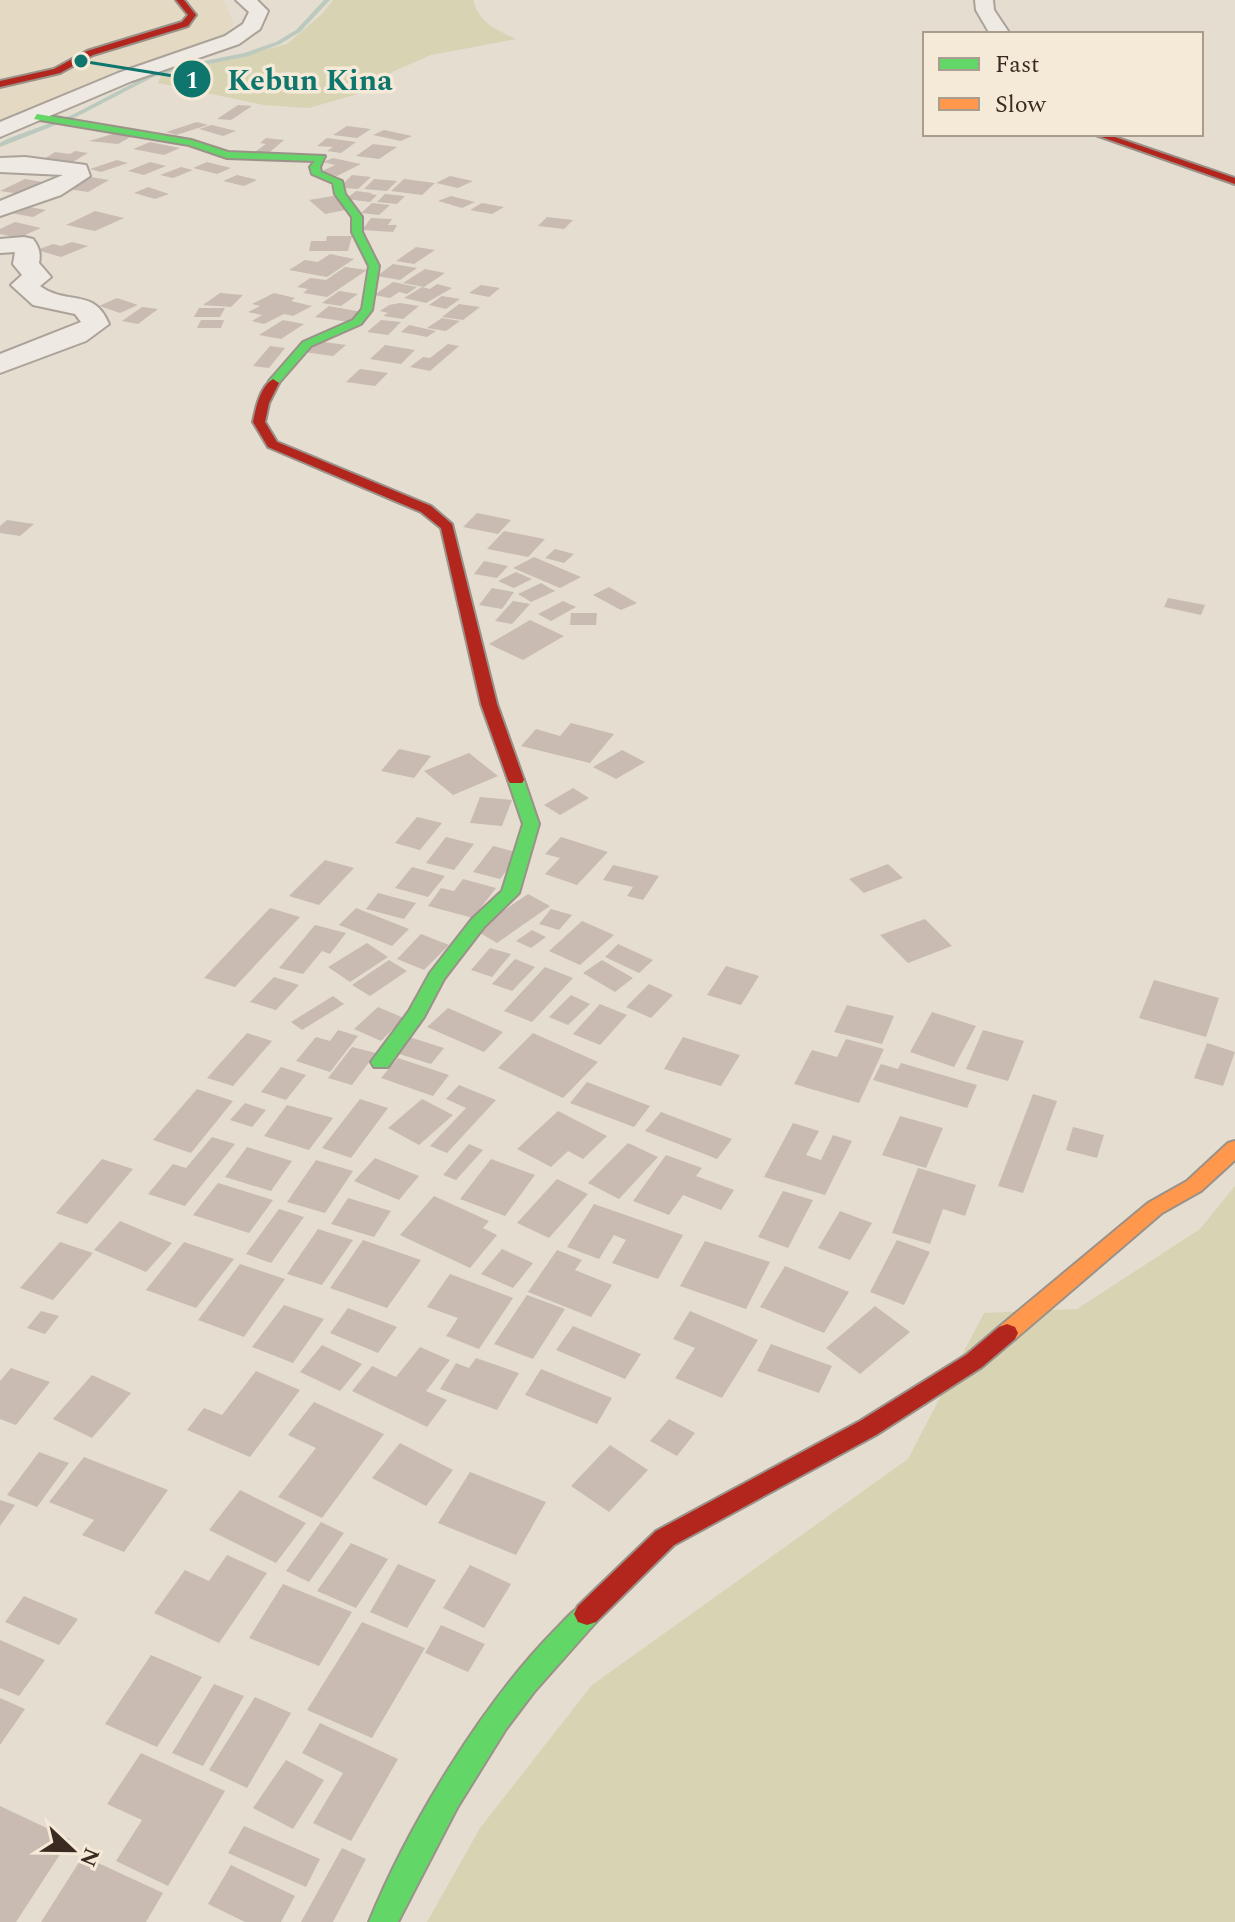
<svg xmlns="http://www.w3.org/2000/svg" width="1235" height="1922" font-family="Spectral,serif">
<rect width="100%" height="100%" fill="#e5ddd0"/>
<!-- farmland -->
<path fill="#e4d9c2" d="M0,0H223L234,23L223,37L0,124Z"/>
<!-- green -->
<path fill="#d7d3b3" d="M333,0H473C480,24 495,29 516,39L431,55L392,72L368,91L309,108L264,105L158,83L161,76L287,44L322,14Z
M1235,1186V1922H427L480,1828L592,1685L908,1459L984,1313L1077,1309L1200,1229Z"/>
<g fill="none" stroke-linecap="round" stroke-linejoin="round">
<!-- stream -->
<path fill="#bbc9be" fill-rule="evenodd" d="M324,0H330L300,32L280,44L248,56L179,70L153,77L76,117L0,147V143L7,139L72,115L149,75L179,66L244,53L276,42L296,30Z"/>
</g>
<!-- building -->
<path fill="#c9bbb1" d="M238,105L252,106L231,120L217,119Z
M197,122L208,125L176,135L166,132Z
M212,125L236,131L223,136L199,129Z
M347,126L371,129L357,138L333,135Z
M384,130L412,136L401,141L373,135Z
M116,133L134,135L118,144L89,141Z
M266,138L284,140L270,152H255L266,144L260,143Z
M327,138L356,142L341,153L327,151L333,147L317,146Z
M150,142L180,148L164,155L133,149Z
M373,144L397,147L379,159L356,156Z
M75,151L88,153L71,163L44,159L55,152L70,154Z
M333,158L361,164L337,176L320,172L335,165L323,162Z
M117,160L128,163L101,172L90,169Z
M150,162L166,166L144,175L128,171Z
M207,162L231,168L217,174L193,168Z
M181,167L193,170L173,178L160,175Z
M237,175L250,178L257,180L244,186L223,181Z
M352,175L371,177L358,189L344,188L343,184Z
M450,176L473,181L458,188L436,183Z
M90,177L109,180L88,192L68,189Z
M25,179L54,184L20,194L0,191Z
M374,179L397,181L387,191L364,189Z
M404,179L435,183L422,195L391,191Z
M148,187L169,194L155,199L134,193Z
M356,191L372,193L370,194L377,195L370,202L346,199Z
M385,194L405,196L397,204L377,202Z
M333,196L350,209L325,214L309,200Z
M451,196L475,202L462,208L438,201Z
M372,203L390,205L379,215L361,213Z
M482,203L504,207L492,214L470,210Z
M24,206L46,210L33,217L10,213Z
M95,211L124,218L95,231L66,225Z
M547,217L573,220L564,229L538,226Z
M371,218L392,219L388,225H397L393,232L362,230Z
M15,222L41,228L18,238L0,234V229Z
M327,236H352L348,251H309L311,241H326Z
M72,242L88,246L61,257L37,250L53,244L61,246Z
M416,247L435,250L414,264L396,261Z
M330,254L354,259L327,277L289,270L305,260L318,262Z
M393,264L417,268L400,280L377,276Z
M345,267L367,270L327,297L303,293L308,289L297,287L310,278L326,280Z
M425,269L445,273L424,287L403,283Z
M393,282L417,287L407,294L399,292L390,298L374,295Z
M437,284L452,288L426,303L404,298L422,287L430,289Z
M481,285L500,288L489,297L469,293Z
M339,291L358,294L341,306L322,303Z
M220,293L243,295L231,307L203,305Z
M274,293L295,298L291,301L312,306L293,316L284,314L264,324L252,321L262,315L248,312L260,306L252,304Z
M442,296L460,299L446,309L429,305Z
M117,298L138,305L120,313L99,306Z
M400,303L419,306L403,319L383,316L388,313L380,311L389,305Z
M459,304L480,307L463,320L442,317Z
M329,306L362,312L349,322L315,317Z
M142,307L158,309L138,324L122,321Z
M199,308H225L220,317H194Z
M442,318L460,321L446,331L427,328Z
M201,320H224L221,328H197Z
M283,320L304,324L281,339L259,335Z
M381,320L401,322L388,335L367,332Z
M409,325L436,331L427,337L401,332Z
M317,341L346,345L333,356L304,352Z
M448,344L459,346L430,371L410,367L423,357L430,358Z
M385,345L415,350L401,364L370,359Z
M270,346L285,348L269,368L253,366Z
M360,369L388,373L375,386L346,382Z
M477,513L511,520L498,534L463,527Z
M7,520L34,524L20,536L0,533V526Z
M504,531L545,539L528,557L487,549Z
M555,549L574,554L564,563L545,558Z
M534,557L581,577L560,588L513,568Z
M484,561L508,566L497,578L474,574Z
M516,572L532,579L514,588L498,581Z
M541,583L555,591L531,602L518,594Z
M609,587L637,603L621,610L593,595Z
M492,588L514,592L502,609L479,605Z
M1168,598L1205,605L1201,615L1164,607Z
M513,601L530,604L512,624L495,621Z
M563,601L576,607L551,621L538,614Z
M571,613H597L596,625H570Z
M530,620L564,636L523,660L489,644Z
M571,723L614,734L590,763L521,746L536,729L560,736Z
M399,749L431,756L414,778L381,771Z
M622,750L645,762L616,779L593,767Z
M469,753L498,776L453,795L424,771Z
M573,788L589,798L560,815L544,805Z
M480,797L512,800L502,826L470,823Z
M417,817L442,823L420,850L395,843Z
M446,837L474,844L454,870L426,863Z
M561,837L608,852L577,885L545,874L560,858L545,854Z
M493,846L520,853L500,879L473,872Z
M325,860L354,868L319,905L289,896Z
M888,864L903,878L864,893L849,879Z
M613,865L659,876L643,900L627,896L633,887L603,880Z
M412,867L445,876L428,897L395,888Z
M463,879L496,888L473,918L428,906L441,888L454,891Z
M378,893L416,903L404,919L366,909Z
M528,894L550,906L497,943L475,930Z
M270,908L300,917L235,987L204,978Z
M356,908L409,929L392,946L339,925Z
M551,909L572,915L559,930L539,924Z
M925,919L952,946L908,963L880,935Z
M582,921L614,935L580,965L549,951Z
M315,925L346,933L330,954L322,951L303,974L279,968Z
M532,930L546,937L531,948L516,941Z
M421,934L449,945L424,970L397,959Z
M367,943L388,957L350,982L328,967Z
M618,944L653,960L639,973L605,957Z
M490,948L511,954L492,977L471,970Z
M515,959L535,967L512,991L492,984Z
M389,960L407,971L370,996L352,985Z
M602,960L633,978L615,992L583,973Z
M726,966L759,976L741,1005L707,995Z
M545,967L573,978L532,1022L504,1011Z
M274,977L299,985L276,1010L250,1002Z
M1154,980L1219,998L1206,1037L1139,1018Z
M649,984L673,995L651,1018L626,1007Z
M571,995L590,1004L568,1025L549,1017Z
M333,996L344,1004L302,1030L291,1022Z
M600,1004L627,1015L600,1045L573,1034Z
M847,1005L894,1016L882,1044L834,1032Z
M378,1007L404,1018L381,1041L354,1029Z
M448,1008L503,1032L484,1052L427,1027Z
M932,1012L976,1026L954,1067L910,1052Z
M338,1030L358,1036L330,1072L296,1061L316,1037L330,1041Z
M983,1030L1024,1041L1008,1081L966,1069Z
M247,1033L272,1041L233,1086L207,1078Z
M533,1033L598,1062L563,1098L498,1068Z
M409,1037L444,1048L431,1064L396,1053Z
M683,1037L740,1055L721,1086L664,1069Z
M846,1039L884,1049L859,1103L794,1084L812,1050L837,1057Z
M1207,1043L1235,1052L1223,1086L1194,1078Z
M352,1047L376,1053L352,1085L328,1078Z
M398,1058L449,1075L433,1096L381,1078Z
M901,1063L977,1085L967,1108L873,1080L881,1064L898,1069Z
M281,1067L306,1075L286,1100L261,1092Z
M587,1082L650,1106L634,1127L570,1103Z
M459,1085L496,1100L447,1153L430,1146L466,1108L446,1099Z
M197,1089L233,1101L191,1153L153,1140Z
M1033,1094L1057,1101L1023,1193L998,1186Z
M360,1099L388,1108L351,1158L322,1148Z
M422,1099L453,1115L419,1145L388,1128Z
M245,1103L266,1110L252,1127L230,1120Z
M287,1105L333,1118L309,1150L264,1136Z
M558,1111L607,1136L583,1159L568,1151L551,1167L517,1149Z
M661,1112L732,1139L717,1159L645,1131Z
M900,1116L943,1128L926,1168L882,1155Z
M793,1123L819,1131L806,1155L821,1160L833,1135L852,1141L825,1195L764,1177Z
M1073,1127L1104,1135L1097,1158L1066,1150Z
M212,1137L235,1144L185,1206L148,1194L173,1164L186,1168Z
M628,1143L658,1157L619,1199L588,1183Z
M469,1144L483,1150L456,1180L443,1175Z
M247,1147L292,1161L271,1191L225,1177Z
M666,1155L702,1168L696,1176L734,1190L721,1210L683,1195L669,1215L633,1201Z
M375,1158L419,1176L399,1200L354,1181Z
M102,1159L133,1169L87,1224L56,1213Z
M491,1159L535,1175L505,1216L460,1199Z
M316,1160L353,1171L325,1213L287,1202Z
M918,1168L976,1185L965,1216L943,1209L930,1244L892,1233Z
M557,1179L588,1194L549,1238L517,1223Z
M218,1183L273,1200L249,1233L193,1215Z
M783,1191L813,1200L788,1248L758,1237Z
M434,1196L489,1221L483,1228L497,1235L470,1268L400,1235Z
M348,1198L391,1211L374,1237L331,1224Z
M594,1204L683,1235L658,1279L612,1263L626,1240L614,1235L599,1259L567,1247Z
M279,1209L304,1217L271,1263L246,1254Z
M840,1211L872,1223L850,1260L818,1248Z
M120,1221L172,1243L146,1272L94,1250Z
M318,1229L353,1240L322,1285L287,1274Z
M363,1240L421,1260L387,1308L330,1288Z
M897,1240L930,1252L904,1305L870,1292Z
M705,1241L770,1262L746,1309L680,1286Z
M60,1242L93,1253L53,1300L20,1288Z
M184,1242L234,1259L196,1308L146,1290Z
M502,1249L533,1263L513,1288L481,1274Z
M557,1250L582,1260L575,1270L612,1285L591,1317L528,1292Z
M240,1264L285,1279L244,1337L198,1320Z
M785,1266L849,1292L824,1333L760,1307Z
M450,1274L513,1298L479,1349L446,1336L458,1318L427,1307Z
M527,1295L565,1309L533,1359L494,1344Z
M284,1305L324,1319L293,1363L252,1347Z
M875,1306L910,1332L860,1374L826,1348Z
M348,1308L397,1327L378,1353L330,1333Z
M41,1311L59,1316L45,1334L27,1328Z
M690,1311L758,1340L722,1398L675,1378L695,1348L673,1339Z
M573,1326L641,1354L625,1379L556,1350Z
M771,1344L832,1366L819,1393L757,1371Z
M322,1345L362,1364L340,1391L300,1372Z
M420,1347L450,1360L426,1391L447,1400L427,1427L352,1391L372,1366L396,1377Z
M476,1358L519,1373L497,1410L440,1389L456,1363L469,1368Z
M11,1368L50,1382L16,1425L0,1419V1381Z
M541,1369L612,1398L597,1424L525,1395Z
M256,1371L300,1390L250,1457L187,1430L204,1408L222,1415Z
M92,1375L131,1393L92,1438L53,1419Z
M314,1402L384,1434L322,1518L278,1497L316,1448L288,1435Z
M669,1419L695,1433L677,1456L650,1441Z
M400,1443L453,1470L426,1506L372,1478Z
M610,1445L648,1470L609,1512L571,1486Z
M39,1452L69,1463L37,1507L7,1495Z
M84,1457L168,1490L124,1552L82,1535L94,1520L49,1502Z
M470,1472L546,1502L516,1555L438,1523Z
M240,1490L306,1523L276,1563L209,1530Z
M0,1500L15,1505L0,1526Z
M321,1522L344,1533L309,1582L286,1571Z
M351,1543L388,1559L356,1608L317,1591Z
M227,1555L267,1573L219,1643L154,1613L185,1570L209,1581Z
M398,1564L436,1580L407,1628L370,1612Z
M470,1565L511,1584L484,1628L443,1608Z
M283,1584L352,1612L319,1666L249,1638Z
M24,1596L78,1619L59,1645L5,1622Z
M362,1622L425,1648L372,1738L307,1710Z
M441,1625L485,1644L468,1672L425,1653Z
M0,1640L45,1660L19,1696L0,1688Z
M151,1655L202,1677L157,1747L105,1724Z
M214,1684L244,1696L203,1766L172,1753Z
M255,1697L291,1713L247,1788L209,1770Z
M0,1698L25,1709L0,1745Z
M320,1723L398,1759L351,1841L313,1823L343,1773L302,1753Z
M141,1753L225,1791L168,1886L116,1861L142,1820L107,1804Z
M286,1760L324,1780L293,1829L253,1808Z
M0,1806L70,1839L16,1922H0Z
M244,1826L320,1859L306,1887L228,1853Z
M342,1848L366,1859L333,1922H301Z
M83,1856L163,1893L146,1922H41Z
M231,1865L295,1896L281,1922H245L208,1904Z"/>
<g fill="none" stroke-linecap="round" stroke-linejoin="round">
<!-- street casing -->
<g stroke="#aba299" stroke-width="4">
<path id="street" d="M236,0H257L268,11L260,29L239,44L132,81L0,137V122L118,73L225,36L243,24L249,12Z
M975,0H993L994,10L1010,34H990L976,10Z
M25,157L86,165L90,176L61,195L0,216V201L63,175L0,172V158Z
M24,237L33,239C39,247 41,253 39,263L51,277L40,286C67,306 94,287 109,324L86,341L0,373V354L81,322L75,314L33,305L11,285L22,275L13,264L15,252L0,253V239Z"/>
</g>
<!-- fast casing -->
<g stroke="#9a9289" stroke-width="4">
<path id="fast" d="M37,114L191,140L228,152L325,156L320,167L321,172L342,181L345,194L362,217V232L379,266L372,310L361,324L311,346L277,385H269V381L303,342L353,320L362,309L369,266L352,232V217L335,194L333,183L312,174L310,167L315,161L227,158L189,145L34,119Z
M516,775L524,780L539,824L519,893L484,927L444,979L424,1017L388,1067H374L371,1062L409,1011L430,973L472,919L502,891L523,824L508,780Z
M587,1603L596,1606L600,1614L596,1622L534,1692L506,1729L457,1808L398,1922H369C408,1826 482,1704 555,1630C565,1620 574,1608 587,1603Z"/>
</g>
<!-- slow casing -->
<g stroke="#9a9289" stroke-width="4">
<path id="slow" d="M1235,1141V1160L1201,1191L1162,1213L1015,1339L1007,1342L999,1339L996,1333L999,1327L1148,1203L1187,1181L1228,1143Z"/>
</g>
<!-- jam casing -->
<g stroke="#9a9289" stroke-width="4">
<path id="jam" d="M176,0H184L196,15L188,26L93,55L60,73L0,87V81L54,69L87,51L182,22L188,15Z
M1093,134H1106L1235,178V184Z
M273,379L279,383L269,403L265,422L277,442L431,506L452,524L497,704L524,780L522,783H510L508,780L481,704L441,528L421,512L268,447L253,422C256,407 260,387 273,379Z
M1007,1324L1015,1327L1018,1333L1015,1339L982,1367L876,1435L674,1545L596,1622L587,1625L578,1622L574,1614L578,1606L656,1531L860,1421L966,1355L999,1327Z"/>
</g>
<!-- street -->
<use href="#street" fill="#eee9e2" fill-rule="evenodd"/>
<!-- fast -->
<use href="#fast" fill="#63d668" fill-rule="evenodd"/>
<!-- slow -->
<use href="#slow" fill="#ff974d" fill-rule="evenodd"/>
<!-- jam -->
<use href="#jam" fill="#b3261e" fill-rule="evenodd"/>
</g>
<!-- callouts -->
<path fill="none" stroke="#0f766e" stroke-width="3" d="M81 61L192 79"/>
<g fill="#0f766e" stroke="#f5e9d8" stroke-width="3">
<circle cx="81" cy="61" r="8"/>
<circle cx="192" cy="79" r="20"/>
</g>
<g font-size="24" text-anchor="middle" font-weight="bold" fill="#fff">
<text x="192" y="88">1</text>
</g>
<g font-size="30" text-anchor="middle" font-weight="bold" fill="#0f766e" stroke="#f5e9d8" stroke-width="7" stroke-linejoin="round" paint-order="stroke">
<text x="310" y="90">Kebun Kina</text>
</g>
<!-- legend -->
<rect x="923" y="32" width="280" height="104" fill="#f5e9d8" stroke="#aa9d8f" stroke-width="2"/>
<rect x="939" y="58" width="40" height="12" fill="#63d668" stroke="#aa9d8f" stroke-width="2"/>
<text x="995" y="72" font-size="24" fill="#3a2a21">Fast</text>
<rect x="939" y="98" width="40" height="12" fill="#ff974d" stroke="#aa9d8f" stroke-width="2"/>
<text x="995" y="112" font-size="24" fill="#3a2a21">Slow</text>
<!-- north arrow -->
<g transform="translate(72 1850) rotate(112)" stroke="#f5e9d8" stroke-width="6" paint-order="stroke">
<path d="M0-6L14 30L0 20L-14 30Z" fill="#3a2a21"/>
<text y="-12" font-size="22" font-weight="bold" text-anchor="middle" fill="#3a2a21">N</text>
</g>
</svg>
